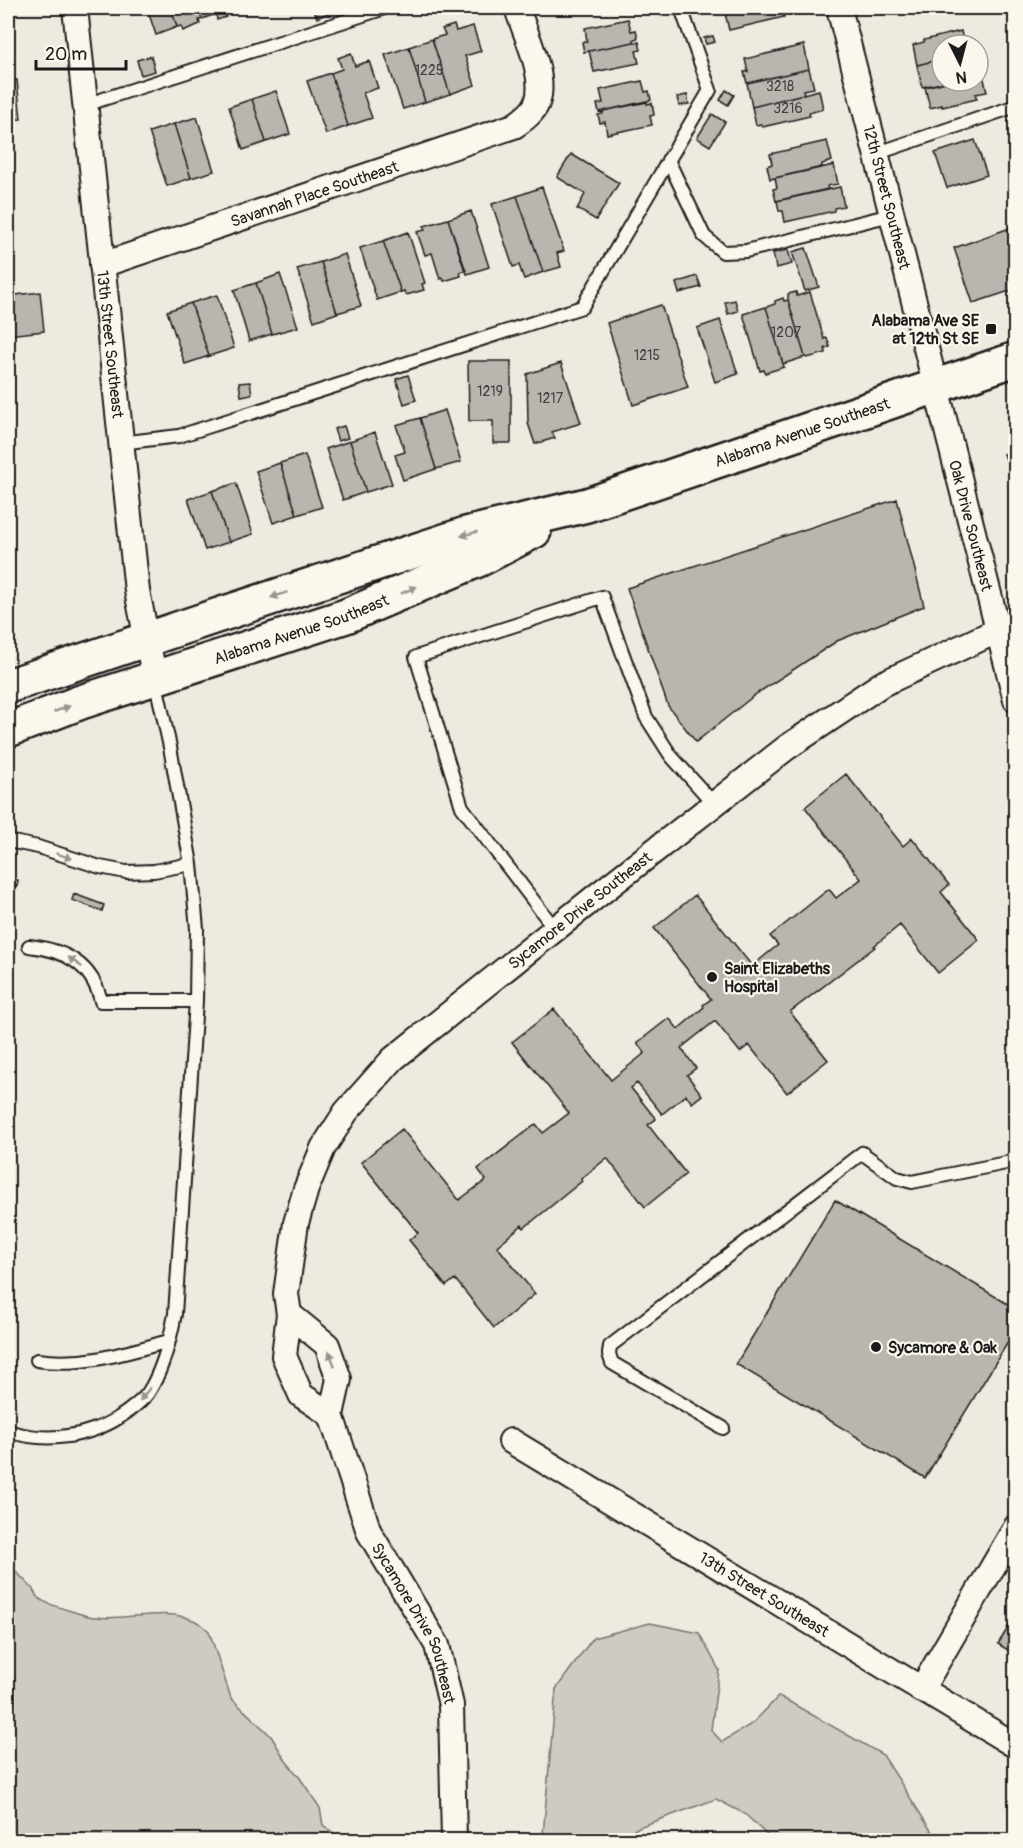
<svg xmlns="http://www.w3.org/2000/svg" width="1023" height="1848" font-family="Pangolin,sans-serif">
<rect width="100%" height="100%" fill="#eeeadf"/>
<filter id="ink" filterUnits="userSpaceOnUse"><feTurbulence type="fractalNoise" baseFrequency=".0167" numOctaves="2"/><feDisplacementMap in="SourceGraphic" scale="12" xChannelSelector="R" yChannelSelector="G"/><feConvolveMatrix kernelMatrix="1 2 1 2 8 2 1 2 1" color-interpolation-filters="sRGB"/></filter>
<g filter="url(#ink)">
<!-- green -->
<path fill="#ceccc2" stroke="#75746f" stroke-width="1.5" d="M8,1566C16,1570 25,1581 32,1588C34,1591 36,1597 40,1599C45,1604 75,1612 84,1615C123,1626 177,1598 209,1631L231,1698L271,1736L286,1761L300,1778L320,1808L323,1825L343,1840H285L270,1837L250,1840H18L8,1834Z
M650,1623L699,1633L719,1670L711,1730L722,1742L753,1723L779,1696L883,1755L937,1840H772L745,1814L716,1799L639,1827L617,1840H549L543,1835L556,1689L593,1638Z"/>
<!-- building -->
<path fill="#b9b6af" stroke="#1c1c1c" stroke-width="1.5" d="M147,8H171L177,27L156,35Z
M171,8H198L202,19L199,20L200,24L183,31L181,26L177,27Z
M198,8H235L224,12L226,17L217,20L216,14L202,19Z
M313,8H324L326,14L317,18Z
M693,8H719L695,13Z
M731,8H782L784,17L729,30L724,9Z
M904,8H939L906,14Z
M628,19L631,31L636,30L638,38L634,39V42L584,52L582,42L587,41L585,28Z
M454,25L456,31L473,26L481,51L465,56L475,85L450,94L432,39L445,35L442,29Z
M961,31L964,45H942V59L917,65L913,45L924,42V40Z
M713,36L715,42L706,44L704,38Z
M432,39L450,94L425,102L409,47Z
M634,42H639L641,50L636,51L639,63L594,72L589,51Z
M804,45L809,69L747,83L744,72H748L745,59Z
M409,47L425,102L403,109L385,55Z
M351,53L355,66L369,61L378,88L363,93L372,118L348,126L331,73L342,69L338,58Z
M151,56L155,71L141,75L137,60Z
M942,59V81H950L922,87L917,65Z
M809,69L814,88L803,90L804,94L752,107L747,83Z
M331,73L348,126L326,134L307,81Z
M983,75L987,92L975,94L977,99L942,107V105L930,108L925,87L950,81H978V77Z
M17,80L21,119L8,120V82Z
M642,81L645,92L649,91L651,100L599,112L597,104L603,103L600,90Z
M726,90L734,95L728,105L720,100Z
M819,90L823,109L809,113L810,116L762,127L761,124L756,125L752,107Z
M276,91L290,134L266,142L252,99Z
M687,95L689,104L679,106L677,97Z
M252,99L266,142L243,150L229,107Z
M647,102V104L652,103L654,115L650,116L652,125L607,134L605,122L600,123L598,115L603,114V111Z
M712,114L725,122L710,146L697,138Z
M197,117L214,171L191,178L174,124Z
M174,124L191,178L167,186L149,132Z
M975,140L987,175L947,188L935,153Z
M827,141L832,161L822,164V167L770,179L767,166L772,164L770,154Z
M571,154L619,183L596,220L577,209L585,194L557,177Z
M834,165L838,184L827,186L828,189L776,201L773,189L777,188L775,178Z
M542,187L564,251L557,253L561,267L543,272L517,196Z
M840,187L844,206L834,208V211L785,222L783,211H779L777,201Z
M517,196L543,272L524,279L519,265L513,267L492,204Z
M471,211L489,267L467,274L448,219Z
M448,219L465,271L460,272L461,276L444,281L443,278L440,279L432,253L425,255L417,232L425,230L424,226Z
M1010,228L1016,245V289L973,303L954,248Z
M408,232L425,283L422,284L424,290L406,295L404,291L401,292L383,241Z
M383,241L401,292L377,300L360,248Z
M806,248L819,287L805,291L792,252Z
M788,250L792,264L776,268L773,253Z
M345,254L361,306L337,313L321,262Z
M321,262L337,313L314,321L297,269Z
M280,274L298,327L272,334L256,283Z
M697,276L701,287L679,293L676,283Z
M256,283L272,334L249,341L234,290Z
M40,292L44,331L8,335V296Z
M796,292L797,296L810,292L824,339L827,338L830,347L825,348L826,353L807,358L805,357L788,300V294Z
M217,295L234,348L209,356L191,303Z
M783,298L784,301L788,300L805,357L783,364L766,307L775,304V301Z
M735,300L738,311L728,314L725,302Z
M191,303L209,356L185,364L167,311Z
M661,305L688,387L633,405L607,323Z
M766,307L784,367L765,373L764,370L760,371L743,314Z
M720,320L738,374L715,382L697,328Z
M468,361H511V443H493V421H469Z
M561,363L581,423L552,432L555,438L535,444L528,423L527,374Z
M408,375L416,400L404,404L396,379Z
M250,382L252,394L241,396L239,383Z
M445,410L461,462L436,469L420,418Z
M420,418L436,469L403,480L395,455L405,452L396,425Z
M344,426L348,438L338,441L334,429Z
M375,432L392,484L366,492L350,441Z
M350,441L366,492L343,500L326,449Z
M1016,450V486L1004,454Z
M305,455L322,507L297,515L280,463Z
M280,463L297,515L273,523L256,471Z
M236,483L253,534L229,542L212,491Z
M212,491L229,542L205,550L188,499Z
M897,499L924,606L837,641L756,694L696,742L668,706L627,588Z
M846,774L903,846L912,838L917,844L949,885L941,892L979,940L938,973L900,925L874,946L875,947L790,1012L828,1060L787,1093L749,1045L740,1052L715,1021L681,1048L696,1068L687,1075L702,1095L692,1103L686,1095L662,1114L637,1083L631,1088L656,1119L648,1125L686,1174L645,1207L607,1158L581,1179L582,1181L524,1228L522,1225L497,1246L535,1294L494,1328L455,1279L446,1286L409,1240L418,1233L361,1162L402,1129L459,1200L486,1180L478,1169L536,1124L543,1133L569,1113L512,1042L554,1009L611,1080L645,1053L637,1043L669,1018L678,1029L704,1007L703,1005L711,999L654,928L695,895L752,966L778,945L770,936L829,889L836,898L861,879L805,807Z
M8,878L18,880L17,887L8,885Z
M74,894L104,905L102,911L72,900Z
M835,1200L1016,1309V1329L925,1478L736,1364Z
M1016,1615V1655L998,1644Z"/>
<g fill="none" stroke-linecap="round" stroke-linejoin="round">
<!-- lane casing -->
<g stroke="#1c1c1c" stroke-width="16">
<path id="lane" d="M85,105L385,8
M875,154L1016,106
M668,160L704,236L723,252L746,251L891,215
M120,443L179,436L582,307L710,90L681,8
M8,841L38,847L100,867L126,872L154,871L191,864
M555,929L462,807L416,657L602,597L646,717L671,756L714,804
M29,946C65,950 92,964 101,1001H196
M37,1360C83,1367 125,1353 169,1341
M723,1428L612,1363L609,1354L610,1346L862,1153L897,1178L912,1182L1016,1161
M8,1431C48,1444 93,1437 127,1412C135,1406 143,1400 148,1393C163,1370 170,1341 175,1314L196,1001L197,929L191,864L170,747L155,679"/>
</g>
<!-- street casing -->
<g stroke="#1c1c1c" stroke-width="28">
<g id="street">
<path id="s1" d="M75,8L137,591L155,679"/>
<path id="s2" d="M839,8L1016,700"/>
<path id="s3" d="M102,265L514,126C523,120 533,113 537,103C547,76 525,34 517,8"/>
<path id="s4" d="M289,1314L327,1345L339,1379L331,1415L369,1532L437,1645L451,1705L454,1840"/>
<path id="s5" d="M331,1415L301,1395L284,1356L289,1314L286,1294L296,1223L306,1189L323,1148L346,1112L393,1059L594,898L786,748L882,684L1016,622"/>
<path id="s6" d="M511,1441L1016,1746"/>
<path d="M921,1690L1016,1527"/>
</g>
</g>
<!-- secondary casing -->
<g stroke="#1c1c1c" stroke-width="38">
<g id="secondary">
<path id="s7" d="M8,686L210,618L466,534L587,505L1016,359"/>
<path id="s8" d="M8,730L81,702L346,616L480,559L534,531"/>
</g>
</g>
<!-- lane -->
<use href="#lane" stroke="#fbf7ec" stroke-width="12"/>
<!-- street -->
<use href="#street" stroke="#fbf7ec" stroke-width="24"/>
<!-- secondary -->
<use href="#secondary" stroke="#fbf7ec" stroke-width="33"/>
</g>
<!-- one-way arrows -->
<defs><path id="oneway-solid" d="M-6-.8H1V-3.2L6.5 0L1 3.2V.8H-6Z" transform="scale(1.5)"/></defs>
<g fill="#97948e">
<use href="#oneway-solid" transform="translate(469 534) rotate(165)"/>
<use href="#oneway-solid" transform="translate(409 590) rotate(-24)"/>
<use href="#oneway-solid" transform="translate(279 595) rotate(162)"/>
<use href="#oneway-solid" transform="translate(62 709) rotate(-21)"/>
<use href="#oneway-solid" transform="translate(64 856) rotate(18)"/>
<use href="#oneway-solid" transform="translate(75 962) rotate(-144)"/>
<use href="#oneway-solid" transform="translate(332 1359) rotate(-110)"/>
<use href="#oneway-solid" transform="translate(145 1394) rotate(128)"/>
</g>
</g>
<!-- markers -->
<g fill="#1c1c1c" stroke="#fbf7ec" stroke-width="2">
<rect x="985" y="323" width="12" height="12" rx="3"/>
<circle cx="712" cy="977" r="6"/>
<circle cx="876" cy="1347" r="6"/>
</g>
<g text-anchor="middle" stroke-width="4.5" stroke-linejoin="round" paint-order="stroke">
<!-- number labels -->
<g font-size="14" fill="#434241">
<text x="429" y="75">1225</text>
<text x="780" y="91">3218</text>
<text x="788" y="113">3216</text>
<text x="786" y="337">1207</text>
<text x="647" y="360">1215</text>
<text x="490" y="396">1219</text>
<text x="550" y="403">1217</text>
</g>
<!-- street labels -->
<g font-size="16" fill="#1c1c1c" stroke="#fbf7ec">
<text dy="6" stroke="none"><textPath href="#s3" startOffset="224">Savannah Place Southeast</textPath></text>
<text dy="6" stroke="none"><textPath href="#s2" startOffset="195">12th Street Southeast</textPath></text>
<text dy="6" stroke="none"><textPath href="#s1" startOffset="338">13th Street Southeast</textPath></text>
<text dy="6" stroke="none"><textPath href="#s7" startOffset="834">Alabama Avenue Southeast</textPath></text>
<text dy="6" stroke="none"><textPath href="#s2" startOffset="534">Oak Drive Southeast</textPath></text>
<text dy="6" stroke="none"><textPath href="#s8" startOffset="310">Alabama Avenue Southeast</textPath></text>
<text dy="6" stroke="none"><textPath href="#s5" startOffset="645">Sycamore Drive Southeast</textPath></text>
<text dy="6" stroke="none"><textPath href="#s6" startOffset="296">13th Street Southeast</textPath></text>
<text dy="6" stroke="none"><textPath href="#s4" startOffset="348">Sycamore Drive Southeast</textPath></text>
</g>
<!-- poi labels -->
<g font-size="16" font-weight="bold" fill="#1c1c1c" stroke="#fbf7ec" text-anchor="start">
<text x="979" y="326" text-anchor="end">Alabama Ave SE<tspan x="979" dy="18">at 12th St SE</tspan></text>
<text x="724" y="974">Saint Elizabeths<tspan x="724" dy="18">Hospital</tspan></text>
<text x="888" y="1353">Sycamore &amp; Oak</text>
</g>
</g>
<!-- margin -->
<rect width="1023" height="1848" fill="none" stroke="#fbf7ec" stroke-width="30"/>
<rect x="15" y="15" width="993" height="1818" fill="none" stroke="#1c1c1c" stroke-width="2" filter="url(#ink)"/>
<!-- north arrow -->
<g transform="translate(960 63) rotate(174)"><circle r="28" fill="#fbf7ec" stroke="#a29f99" stroke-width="1.5"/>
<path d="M0-4.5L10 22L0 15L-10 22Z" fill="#1c1c1c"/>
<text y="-9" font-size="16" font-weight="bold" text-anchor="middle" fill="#1c1c1c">N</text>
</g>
<!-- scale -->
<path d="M36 60v9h90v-9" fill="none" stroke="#1c1c1c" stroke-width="3"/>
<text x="45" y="60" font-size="18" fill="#1c1c1c" stroke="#fbf7ec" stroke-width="4.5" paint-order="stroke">20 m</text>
</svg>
